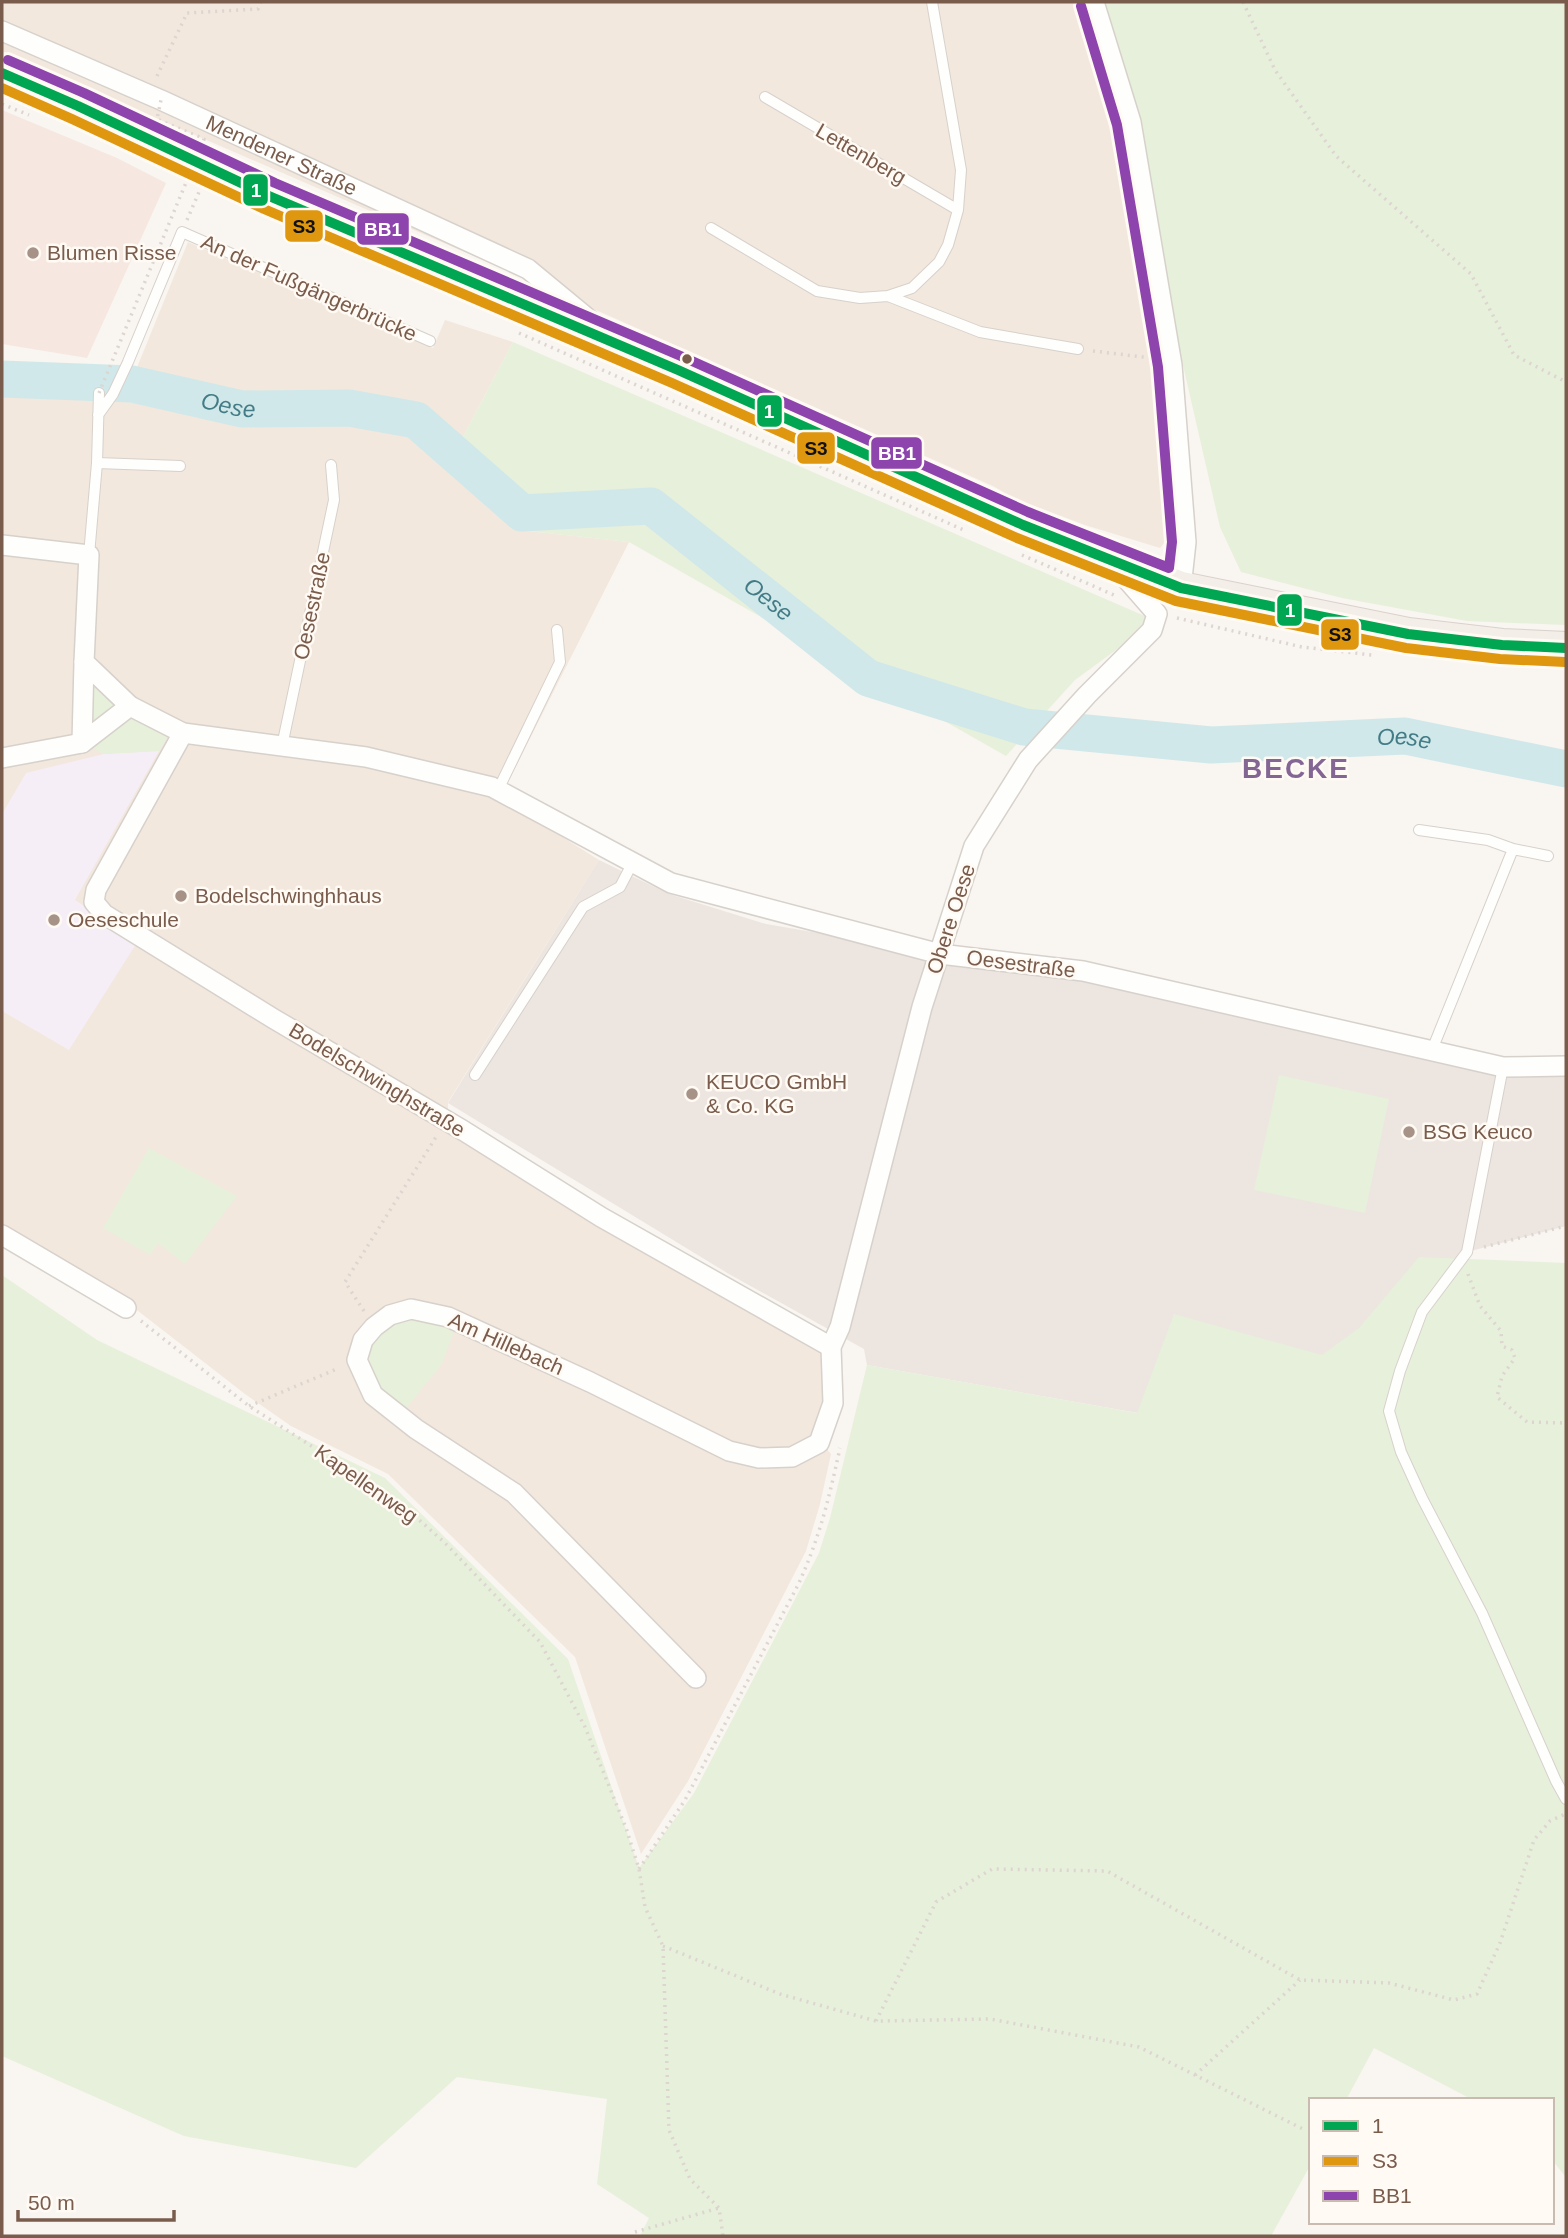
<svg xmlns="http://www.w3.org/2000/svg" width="1568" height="2238" font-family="Arial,sans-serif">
<rect width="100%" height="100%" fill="#f9f5f0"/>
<!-- residential -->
<path fill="#f2e8de" d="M2,2H1080L1093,41L1133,187L1162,361L1170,428L1173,533L1160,548L1085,525L1013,498L995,487L492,264L2,51Z
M188,242L433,348L445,320L513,342L446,469L528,531L629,542L500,798L599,860L448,1102V1129L822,1352L826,1389L813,1433L831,1454L820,1504L806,1551L688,1781L641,1854L575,1657L388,1474L291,1426L245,1394L124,1300L2,1230V391L127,392Z"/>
<!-- commercial -->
<path fill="#f6e8e1" d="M2,110L117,158L166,183L87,358L2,344Z"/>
<!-- industrial -->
<path fill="#ede5e0" d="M599,860L669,894L766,924L940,954L1083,971L1503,1067L1566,1066V1226L1467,1252L1400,1371L1138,1413L867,1365L864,1349L729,1274L448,1103Z"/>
<!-- education -->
<path fill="#f6eef6" d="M159,751L75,900L138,941L69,1050L2,1011V814L26,773L104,754Z"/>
<!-- green -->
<path fill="#e7f0db" d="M1100,2H1566V625L1467,621L1342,598L1241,572L1220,527Z
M513,342L1147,617L1142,631L1075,680L1006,756L629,542L528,531L446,469Z
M88,673L171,732L159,751L104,754L94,749L86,734Z
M1279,1075L1389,1099L1365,1213L1254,1190Z
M149,1148L237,1196L185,1264L158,1243L150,1255L103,1228Z
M1419,1257L1566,1263V2177L1552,2160V2100H1473L1374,2048L1346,2100H1311V2164L1271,2236H640L649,2218L597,2184L607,2099L457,2077L356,2168L184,2136L2,2056V1275L97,1340L385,1478L568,1659L639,1868L694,1793L819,1553L830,1518L867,1365L1137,1413L1174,1314L1322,1355L1359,1328Z
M410,1314L456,1326L442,1364L403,1412L380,1394L362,1360C370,1330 381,1324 410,1314Z"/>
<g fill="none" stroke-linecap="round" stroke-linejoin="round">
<!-- river -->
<path stroke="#d0e8ea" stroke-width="37" id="s1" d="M2,379L132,384L242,409L349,408L416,420L522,513L651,506L868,678L1024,727L1211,745L1405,736L1566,769"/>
<!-- service casing -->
<g stroke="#d7d1cb" stroke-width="12">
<path id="service" d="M765,97L958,210
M711,228L817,291L860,298L888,296L912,288L939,262L948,245L958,210L961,170L932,2
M888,296L980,332L1078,349
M98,415L113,394L128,362L182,232L430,341
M97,463L180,466
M89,555L97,463L99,393
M282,746L334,500L331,465
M498,790L560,662L557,630
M1419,830L1488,840L1513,849
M1432,1050L1513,849L1548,856
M1503,1067L1467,1252L1422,1312L1400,1371L1389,1411L1401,1452L1422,1498L1482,1613L1556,1781L1566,1799
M475,1075L583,907L620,887L633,862"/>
</g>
<!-- minor casing -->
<g stroke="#d7d1cb" stroke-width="22">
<g id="minor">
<path d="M1094,2L1131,122L1172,365L1186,542L1181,588"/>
<path id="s2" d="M2,31L161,100L528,269L597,326"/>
<path d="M2,545L89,555L84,662L130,706L183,733L366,757L492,787L671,883L940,954L1083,971L1503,1067L1566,1066"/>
<path d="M183,733L96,890L94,902L104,914L274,1019L464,1131L601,1217L831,1347"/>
<path d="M82,743L84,662"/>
<path d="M2,758L82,743L130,706"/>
<path d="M2,1235L126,1308"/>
<path d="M696,1678L514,1493L416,1429L373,1395L357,1360L363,1340L374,1327L390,1315L411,1309L448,1317L590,1382L729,1451L759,1458L792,1457L819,1443L833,1403L831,1347L840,1327L922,1007L974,846L1028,760L1087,695L1152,630L1157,614L1116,567"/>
</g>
</g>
<!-- primary casing -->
<g stroke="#dad1cc" stroke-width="34">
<path id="primary" d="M2,73L78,106L269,196L678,370L1023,525L1181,588L1408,634L1502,645L1566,648"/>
</g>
<!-- path -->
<path stroke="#dcd5d0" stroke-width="3.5" stroke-dasharray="2 5" stroke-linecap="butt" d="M1243,2L1275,70L1336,156L1471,274L1514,355L1566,382
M157,76L187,13L258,9L261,2
M2,104L29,115
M187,220L199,192
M519,333L966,531
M1093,351L1151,358
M1022,555L1114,595
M1177,618L1302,647L1372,655
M1484,1247L1566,1226
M1468,1274L1480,1306L1501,1331L1502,1346L1512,1350L1515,1358L1502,1376L1497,1397L1527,1422L1566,1423
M364,1311L345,1282L436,1137
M141,1321L249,1406L399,1502L444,1542L540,1642L585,1727L626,1828L639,1869L645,1907L663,1946L669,2130L690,2179L719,2208L723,2236
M249,1406L339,1368
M639,1869L685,1800L798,1585C820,1537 829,1498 840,1448
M663,1946L780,1994L876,2021L990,2019L1139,2047L1303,2129
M876,2021L936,1902L992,1869L1107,1871L1300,1980L1389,1983L1454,2000L1477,1994L1500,1943L1534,1840L1550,1821L1565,1814
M1195,2075L1300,1980
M635,2232L719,2208"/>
<!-- service -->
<use href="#service" stroke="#fefefd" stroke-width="10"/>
<!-- minor -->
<use href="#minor" stroke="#fefefd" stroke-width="19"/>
<!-- primary -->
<use href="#primary" stroke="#f3eee8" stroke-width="32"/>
<!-- path-bridge -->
<path stroke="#dcd5d0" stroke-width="3.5" stroke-dasharray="2 5" stroke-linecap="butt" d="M99,393L204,139L157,119L161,100"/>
<!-- bus-1 casing -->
<g stroke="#fffaf3" stroke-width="16">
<path id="bus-1" d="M2,73L78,106L269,196L678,370L1023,525L1181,588L1408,634L1502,645L1566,648"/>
</g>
<!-- bus-2 casing -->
<g stroke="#fffaf3" stroke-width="16">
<path id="bus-2" d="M2,88L72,119L264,209L672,383L1017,538L1176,601L1406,648L1500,659L1565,662"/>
</g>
<!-- bus-3 casing -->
<g stroke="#fffaf3" stroke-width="16">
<path id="bus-3" d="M8,60L84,93L275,183L683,357L1028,512L1169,568L1172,542L1158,367L1117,125L1081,6"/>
</g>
<!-- bus-1 -->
<use href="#bus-1" stroke="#00a651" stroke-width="10"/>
<!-- bus-2 -->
<use href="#bus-2" stroke="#de970f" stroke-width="10"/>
<!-- bus-3 -->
<use href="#bus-3" stroke="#8e44ad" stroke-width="10"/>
</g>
<!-- markers -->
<g fill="#a69286" stroke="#fffaf3" stroke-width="2.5">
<circle cx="33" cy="253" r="7"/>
<circle cx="181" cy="896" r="7"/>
<circle cx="54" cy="920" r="7"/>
<circle cx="692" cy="1094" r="7"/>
<circle cx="1409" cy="1132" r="7"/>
</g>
<circle fill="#7a5c4d" stroke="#fffaf3" stroke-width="2.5" cx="687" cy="359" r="6"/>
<g text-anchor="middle" stroke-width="5" stroke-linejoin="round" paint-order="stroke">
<!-- street labels -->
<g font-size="21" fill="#7a5c4d" stroke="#fffaf3">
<text transform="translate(861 154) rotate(30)" y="7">Lettenberg</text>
<text dy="7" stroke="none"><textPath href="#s2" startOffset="306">Mendener Straße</textPath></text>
<text transform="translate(309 288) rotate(24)" y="7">An der Fußgängerbrücke</text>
<text transform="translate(312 606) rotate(-78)" y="7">Oesestraße</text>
<text transform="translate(951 919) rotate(-72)" y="7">Obere Oese</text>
<text transform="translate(1021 964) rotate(7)" y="7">Oesestraße</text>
<text transform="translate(377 1080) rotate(31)" y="7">Bodelschwinghstraße</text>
<text transform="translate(506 1344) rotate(24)" y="7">Am Hillebach</text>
<text transform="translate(366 1484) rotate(35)" y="7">Kapellenweg</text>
</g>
<!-- poi labels -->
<g font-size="21" fill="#7a5c4d" stroke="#fffaf3" text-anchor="start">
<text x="47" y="260">Blumen Risse</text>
<text x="195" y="903">Bodelschwinghhaus</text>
<text x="68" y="927">Oeseschule</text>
<text x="706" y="1089">KEUCO GmbH<tspan x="706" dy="24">&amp; Co. KG</tspan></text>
<text x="1423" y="1139">BSG Keuco</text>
</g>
<!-- water labels -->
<g font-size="23" font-style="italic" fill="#437c86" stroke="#fffaf3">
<text dy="8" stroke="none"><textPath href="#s1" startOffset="229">Oese</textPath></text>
<text dy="8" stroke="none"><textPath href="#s1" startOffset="838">Oese</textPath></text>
<text dy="8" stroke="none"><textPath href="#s1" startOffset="1510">Oese</textPath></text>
</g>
<!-- district labels -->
<g font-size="28" font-weight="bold" letter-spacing="2" fill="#846695" stroke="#fffaf3">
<text x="1296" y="778">BECKE</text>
</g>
</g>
<g stroke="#fffaf3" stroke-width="2.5">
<rect x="242" y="173" width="27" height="34" rx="7" fill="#00a651"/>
<rect x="284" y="209" width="40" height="34" rx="7" fill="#de970f"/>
<rect x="356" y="212" width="54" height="34" rx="7" fill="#8e44ad"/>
<rect x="756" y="394" width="27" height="34" rx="7" fill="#00a651"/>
<rect x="796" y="431" width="40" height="34" rx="7" fill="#de970f"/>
<rect x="870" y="436" width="53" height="34" rx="7" fill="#8e44ad"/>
<rect x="1276" y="593" width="27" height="34" rx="7" fill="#00a651"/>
<rect x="1320" y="618" width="40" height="33" rx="7" fill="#de970f"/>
</g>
<g font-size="19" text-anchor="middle" font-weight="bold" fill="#fff">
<text x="256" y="197">1</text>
<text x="383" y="236">BB1</text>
<text x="769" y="418">1</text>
<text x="897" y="460">BB1</text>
<text x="1290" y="617">1</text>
</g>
<g font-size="19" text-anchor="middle" font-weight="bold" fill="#111">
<text x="304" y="233">S3</text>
<text x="816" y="455">S3</text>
<text x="1340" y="641">S3</text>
</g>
<!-- border -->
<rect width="1568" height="2238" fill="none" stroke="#7a5c4d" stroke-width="7"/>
<!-- legend -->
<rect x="1309" y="2098" width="245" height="126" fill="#fffaf3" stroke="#cabbb1" stroke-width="2"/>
<rect x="1323" y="2121" width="35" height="10" fill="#00a651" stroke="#cabbb1" stroke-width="2"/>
<text x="1372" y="2133" font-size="21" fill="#7a5c4d">1</text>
<rect x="1323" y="2156" width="35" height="10" fill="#de970f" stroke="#cabbb1" stroke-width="2"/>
<text x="1372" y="2168" font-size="21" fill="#7a5c4d">S3</text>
<rect x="1323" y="2191" width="35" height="10" fill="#8e44ad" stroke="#cabbb1" stroke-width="2"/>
<text x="1372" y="2203" font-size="21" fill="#7a5c4d">BB1</text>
<!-- scale -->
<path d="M18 2210v10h156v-10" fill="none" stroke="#7a5c4d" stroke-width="3.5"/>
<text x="28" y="2210" font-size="21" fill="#7a5c4d" stroke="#fffaf3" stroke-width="5" paint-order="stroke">50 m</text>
</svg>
